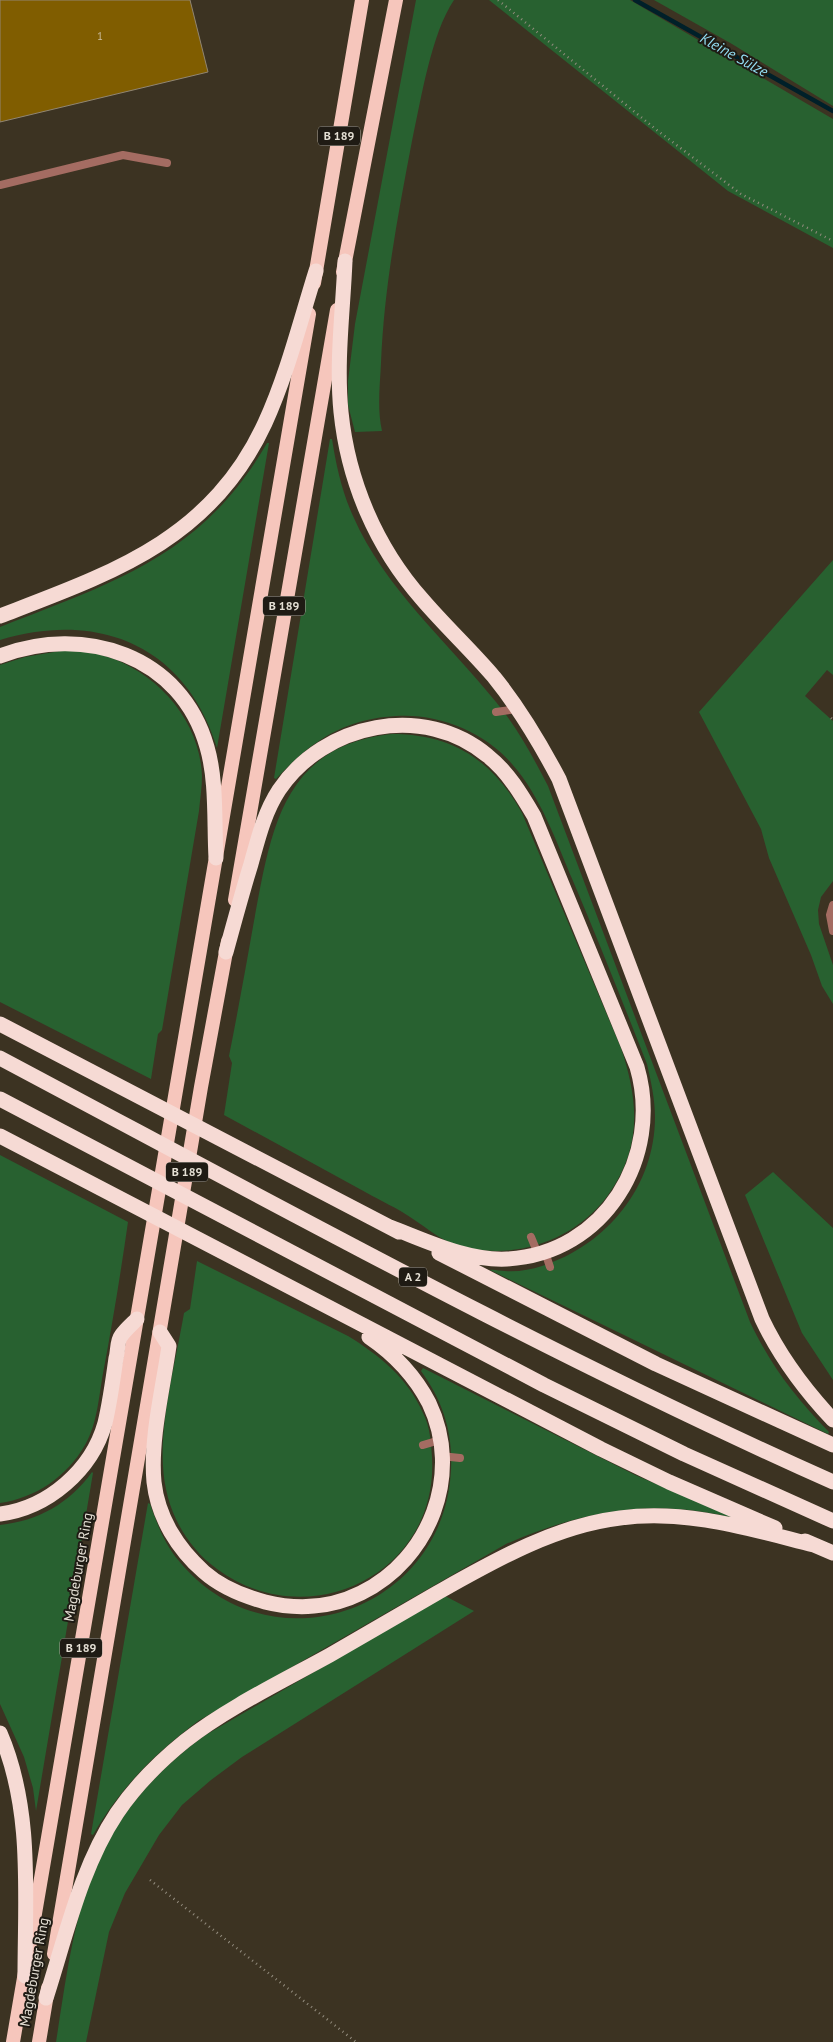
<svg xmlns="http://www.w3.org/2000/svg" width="833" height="2042" font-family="'PT Sans',sans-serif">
<rect width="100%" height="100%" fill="#3c3322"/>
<!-- grass -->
<path fill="#286130" d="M416,0H454C431,34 421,100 412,141C398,215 384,287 381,363C380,385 377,409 382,431L355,432L348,405V381L355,324Z
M489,0H630L833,119V248L728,191Z
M654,0H833V106L732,44Z
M330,439H332C336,465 342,492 353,516C385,589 447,641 496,702C517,727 533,757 548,786L750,1322C771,1366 795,1397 829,1432L828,1434L490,1270C494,1269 500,1271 505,1271C517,1272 530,1270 542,1266C607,1245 655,1186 655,1117C655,1099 651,1082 647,1064C623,1003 599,942 573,881C556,841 541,797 512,764C485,732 438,713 396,716C344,719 311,741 276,779L274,778Z
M267,443H269L217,748C186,646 99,610 0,640V627C114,582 202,556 267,443Z
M833,560V675L827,670L805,696L833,721V881L821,897L818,910L819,924L833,965V1004L822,986L811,955L769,858L761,829L699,712Z
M60,651C75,651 91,651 105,656C157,672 200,720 202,776C202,788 200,799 199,811L162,1030L158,1034L151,1079L0,1002V665L25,657Z
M392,734C453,734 493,761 522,813L621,1048C639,1102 642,1147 608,1195C573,1244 504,1264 449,1242C435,1236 423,1225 410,1217C397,1208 381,1201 367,1193C319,1167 272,1141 224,1115L232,1063L229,1056C238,1011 246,966 254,921C271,830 282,746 392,734Z
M0,1155L128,1222C121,1271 113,1320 104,1368C99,1393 98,1423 85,1445C67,1477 35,1498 0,1503Z
M773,1172L833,1228V1380L802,1333L745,1195Z
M197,1261L348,1336C379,1355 408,1378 423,1413C430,1426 431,1442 432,1457C439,1573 309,1637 217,1569C184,1545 165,1507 163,1466C160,1420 176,1360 184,1313L190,1309Z
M423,1368L635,1475L738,1519C654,1497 584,1510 506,1544L198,1721C153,1755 121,1787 93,1835L91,1834L148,1503L150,1504C157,1524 165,1545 179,1561C269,1671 444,1613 451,1470C453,1433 443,1401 421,1371Z
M92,1472L93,1473L36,1811L33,1788L24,1757L0,1704V1525C38,1521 70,1503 92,1472Z
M445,1596L474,1611L242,1757L211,1780L182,1805L159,1835L125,1893L109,1932L86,2042H56C65,1986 72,1927 92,1874C114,1818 156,1771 204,1736Z"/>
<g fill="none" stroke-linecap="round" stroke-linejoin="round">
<!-- stream -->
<path stroke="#002029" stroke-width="4.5" d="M635,0L833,111"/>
</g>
<!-- building -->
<path fill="#805d00" stroke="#918673" d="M0,0H190L208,72L0,122Z"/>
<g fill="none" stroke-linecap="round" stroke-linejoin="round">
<!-- path -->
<path stroke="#948d7f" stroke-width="2.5" stroke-dasharray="1 4" stroke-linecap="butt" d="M498,0L658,131L741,194L833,241
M831,718L833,720
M150,1880L356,2042"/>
<!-- service -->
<path stroke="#a46c62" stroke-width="8" d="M0,185L123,155L167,163
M496,712L517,709
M833,905L830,915L833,931
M531,1237L538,1254
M545,1252L550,1267
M423,1445L440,1440
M441,1456L460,1458"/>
<!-- trunk -->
<path stroke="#f6c6bc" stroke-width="14" d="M343,272L396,0
M314,283L362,0
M235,900L337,310
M54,1954L201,1087L228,941
M13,2042L309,314
M39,2042L48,1988"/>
<!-- motorway -->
<path stroke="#f6dad4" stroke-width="15" d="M345,261C343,310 336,362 341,412C348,481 376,547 422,599C445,626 471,650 494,677C520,709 540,743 559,779L762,1319C780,1357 804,1389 833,1420
M0,616C112,573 211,540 265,423C287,375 300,322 316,271
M0,656C84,624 181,655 207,747C217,781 214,823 216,858
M226,952C234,923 242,893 251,864C258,839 264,813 279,790C324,723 424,702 488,756C508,772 521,794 534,816L637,1067C663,1156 605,1254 507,1259C467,1261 427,1241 390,1227
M0,1024L399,1232
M0,1058C275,1204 548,1355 833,1482
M0,1099L544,1385L684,1454L833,1521
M0,1136L601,1449L669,1482L775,1528
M439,1253L656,1364L833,1445
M160,1332L169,1346C163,1388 150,1440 154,1482C158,1518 178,1549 204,1572C221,1587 243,1596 265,1602C297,1610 331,1608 361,1593C430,1559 463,1474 429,1403C415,1376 394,1354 369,1337
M0,1514C48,1508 92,1470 105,1423C110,1402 113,1380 116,1358C118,1352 117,1341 121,1336C125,1330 132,1324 137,1319
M805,1541L833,1553
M0,1733C33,1809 25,1895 25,1976
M46,1998C66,1936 81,1867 117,1813C136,1785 159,1762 185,1741C227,1708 283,1681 330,1655C366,1634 401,1614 437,1593C494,1561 554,1526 620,1518C687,1509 750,1529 814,1545"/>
</g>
<g text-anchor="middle" stroke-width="4" stroke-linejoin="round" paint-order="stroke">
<!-- number labels -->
<g font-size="11" fill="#ccbfa0">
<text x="100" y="40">1</text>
</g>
<!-- shield labels -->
<g fill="#1f1b14" stroke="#aaa59b" stroke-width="1">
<rect x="318" y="126.5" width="42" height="19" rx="4"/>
<rect x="263" y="596.5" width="42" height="19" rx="4"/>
<rect x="166" y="1162.5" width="42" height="19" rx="4"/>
<rect x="399" y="1267.5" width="28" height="19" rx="4"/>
<rect x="60" y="1638.5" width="42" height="19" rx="4"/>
</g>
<g font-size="12" font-weight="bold" fill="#e5e0d5">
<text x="339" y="140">B 189</text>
<text x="284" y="610">B 189</text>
<text x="187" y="1176">B 189</text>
<text x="413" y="1281">A 2</text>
<text x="81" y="1652">B 189</text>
</g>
<!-- street labels -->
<g font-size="14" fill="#e5e0d5" stroke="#1f1b14">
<text transform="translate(78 1567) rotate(-80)" y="5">Magdeburger Ring</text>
<text transform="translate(34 1972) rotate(-80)" y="5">Magdeburger Ring</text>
</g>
<!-- water labels -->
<g font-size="15" font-style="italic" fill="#94dff4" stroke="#1f1b14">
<text transform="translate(734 55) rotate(29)" y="5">Kleine Sülze</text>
</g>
</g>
</svg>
